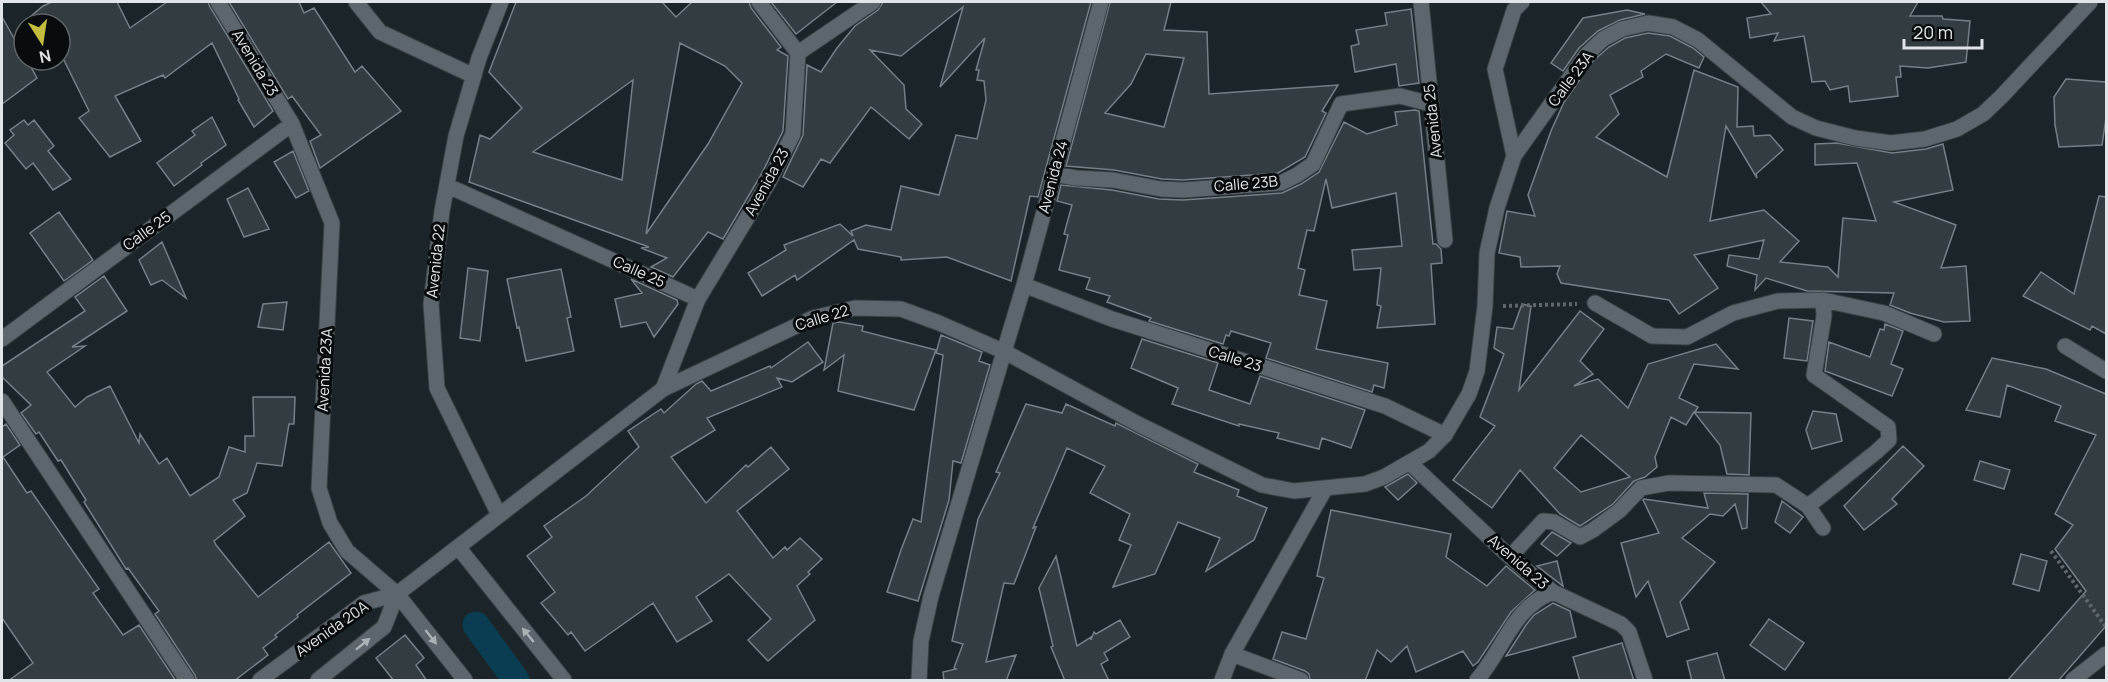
<svg xmlns="http://www.w3.org/2000/svg" width="2108" height="682" font-family="Manrope,sans-serif">
<rect width="100%" height="100%" fill="#1b2428"/>
<g fill="none" stroke-linecap="round" stroke-linejoin="round">
<!-- canal -->
<path stroke="#0a3d52" stroke-width="27" d="M476,625L516,680"/>
</g>
<!-- building -->
<path fill="#323c41" stroke="#757f85" stroke-width="1.5" fill-rule="evenodd" d="M52,2H117L130,28L167,2H208L210,7L273,111L254,127L238,100L239,99L212,43L165,78L163,75L115,96L141,141L110,157L79,118L89,111L60,52V24H22L43,6Z
M229,2H299L304,13L314,8L355,72L362,66L401,111L320,168L310,141L321,135L292,96L288,99Z
M516,2H662L676,17L692,2H749L751,8L781,47L777,50L788,56L783,131L761,175L723,239L708,232L673,277L651,267L667,258L641,248L649,247L469,182L480,135L490,139L522,108L489,72ZM680,43L725,66L742,83L708,144L646,234ZM633,80L622,180L533,152Z
M771,2H837L796,34Z
M883,2H1091L1038,197L1030,196L1011,281L947,257L901,260V257L858,249L854,240L797,280L795,275L762,296L748,273L786,250L784,245L840,224L853,236L851,231L866,225L891,230L901,186L939,195L956,135L977,139L986,100L984,81L977,80L979,70H976L985,38L940,87L963,7L901,56L870,50L904,85L906,109L922,124L909,139L871,107L830,163L821,159L803,187L783,177L803,135L807,65L821,72L837,48L855,26L878,10Z
M1110,2H1171L1164,30L1207,32L1209,94L1338,85L1322,111L1326,113L1305,157L1278,173L1183,180L1162,179L1114,170L1066,166ZM1146,54L1184,58L1164,127L1105,113L1131,84Z
M1761,2H1918L1910,16H1942L1943,19L1970,21L1966,62L1928,68L1900,66L1901,77H1896L1898,96L1850,102L1848,86L1830,90L1825,81L1812,82L1804,36L1774,41L1778,33L1750,38L1747,18L1771,14Z
M1411,9L1419,83L1399,86L1396,64L1355,72L1351,46L1359,44L1356,30L1387,25L1385,13Z
M1627,10L1645,14L1620,20L1598,31L1579,48L1563,71L1551,63L1583,18Z
M2,17L24,56V60H27L37,78L2,104Z
M1648,33L1670,36L1693,48L1704,57L1699,68L1666,54L1641,71L1643,77L1610,95L1619,114L1596,137L1667,177L1694,70L1738,87L1737,127L1753,126L1754,136L1770,135L1783,150L1756,174L1757,178L1726,126L1710,221L1764,210L1799,241L1780,262L1828,267L1838,277L1843,218L1876,221L1857,163L1815,165V144L1837,143L1892,153L1926,149L1943,144L1953,190L1894,202L1956,225L1941,268L1966,266L1970,321L1944,322L1910,313L1890,305L1894,293L1807,291L1766,278L1755,290L1757,275L1727,266L1729,255L1759,259L1764,240L1694,255L1718,288L1679,314L1669,300L1561,283L1557,274L1560,266L1521,267L1520,257L1499,253L1507,211L1535,216L1528,195L1551,131L1564,102L1593,61L1609,47L1625,38Z
M2066,79L2106,82V118L2102,145L2059,147L2055,125L2054,97Z
M1415,110L1419,111L1433,244H1436L1441,249L1442,263L1431,264L1435,324L1377,328L1381,306L1377,305L1381,268L1354,270L1352,250L1402,246L1396,193L1332,208L1326,179L1314,231L1307,230L1298,268L1305,270L1299,295L1327,301L1316,349L1388,363L1384,388L1374,385L1372,392L1266,358L1271,343L1231,331L1229,336L1226,335L1223,344L1149,321L1151,318L1107,302L1110,296L1086,289L1090,278L1059,270L1068,235L1064,234L1072,205L1057,201L1061,185L1112,190L1159,199L1183,200L1282,193L1301,184L1319,172L1344,122L1367,134L1397,125L1395,112Z
M212,117L226,145L201,163L202,165L174,186L157,163L195,135L192,131Z
M24,120L28,125L34,120L54,146L48,151L71,179L53,190L33,163L26,169L5,143L14,135L10,130Z
M293,151L309,191L296,198L274,162Z
M248,188L269,229L244,237L227,199Z
M2099,196L2106,197V334L2092,326L2090,330L2023,296L2041,272L2074,294Z
M59,212L93,260L64,281L30,233Z
M162,242L186,298L162,280L151,285L139,260Z
M468,268L488,271L480,341L460,338Z
M561,269L571,317L567,318L574,351L526,361L519,327L517,328L507,279Z
M104,276L127,311L72,347L85,346L47,372L75,407L87,397L110,386L139,443L140,434L159,464L167,458L190,496L219,477L229,447L245,452V436H254L253,397H295L294,424H289L282,466L257,463L247,493L233,500L245,516L214,541L216,545L258,597L329,542L351,573L297,615L298,617L275,635L277,637L263,648L268,655L234,681H197L195,675L155,614L159,611L128,568L126,569L84,502L86,500L61,460L58,461L39,432L36,434L21,413L31,405L2,377V366L85,311L75,297Z
M631,279L677,300L678,304L654,337L646,322L621,327L615,299L642,293Z
M287,302L283,330L258,327L263,304Z
M1522,304L1531,306L1519,390L1580,311L1604,329L1580,361L1593,374L1574,386L1598,379L1628,408L1648,364L1716,344L1738,369L1694,364L1679,398L1698,407L1695,412L1751,413L1749,475L1727,474L1720,445L1694,412L1686,425L1671,417L1655,457L1657,467L1645,477L1634,481L1613,504L1580,526L1560,514L1520,470L1492,508L1453,480L1495,426L1480,417L1504,354L1494,348L1497,327L1513,329ZM1581,435L1630,477L1581,492L1554,468Z
M1789,318L1813,321L1807,361L1784,358Z
M839,322L863,326L862,331L936,350L914,410L838,391L844,355L824,370L833,323Z
M1885,324L1903,331L1891,364L1903,369L1892,396L1825,371L1829,342L1870,357L1880,329L1884,330Z
M941,335L982,352L979,361L990,365L961,463L953,461L949,500L918,601L887,592L901,550L913,519L921,522L943,355L936,353Z
M1142,339L1218,363L1209,390L1250,404L1260,376L1365,410L1351,448L1322,438L1319,449L1277,438L1279,433L1239,424V426L1172,404L1178,388L1131,368Z
M808,342L823,362L792,382L777,378L782,387L707,418L715,430L671,457L706,503L746,465L748,467L771,447L789,469L737,511L773,558L785,547L787,550L800,538L822,559L808,572L810,574L797,586L815,620L768,661L748,640L771,619L729,574L696,597L712,621L677,642L653,603L585,651L571,632L568,635L541,603L555,592L527,556L552,537L544,526L586,496L639,447L628,431L661,409L664,413L696,384L702,381L711,391L770,366L771,368Z
M1992,358L2046,369L2106,394V626L2058,681H2007L2086,591L2055,549L2073,525L2055,514L2096,435L2055,421L2061,406L2007,385L2000,417L1966,410Z
M1026,404L1062,413L1066,404L1115,426L1116,423L1198,464L1194,472L1239,490L1237,496L1267,508L1254,540L1206,571L1220,538L1178,522L1155,574L1113,587L1131,545L1119,540L1130,514L1090,493L1105,466L1067,448L1033,528L1036,527L1014,584L1004,583L986,662L1016,655L1006,681H944L943,672L956,669L954,668L963,644L952,641L978,519L1000,473L996,472Z
M1813,411L1836,414L1842,441L1812,449L1806,430Z
M6,424L20,445L3,457L27,493L31,491L99,589L93,593L123,635L139,625L176,681H8L33,663L2,618V427Z
M1903,446L1924,466L1892,499L1897,504L1864,530L1844,506Z
M1980,461L2010,470L2004,489L1974,480Z
M1408,474L1417,483L1398,500L1385,487Z
M1704,493L1748,494L1747,528L1742,529L1735,504L1723,516L1710,514L1682,538L1715,562L1680,602L1689,629L1667,637L1648,581L1636,597L1621,543L1659,533L1643,500L1644,499L1708,508Z
M1782,501L1803,517L1790,533L1775,522Z
M1331,510L1451,534L1446,557L1487,586L1506,566L1535,590L1511,612L1478,662L1473,666L1463,651L1416,672L1407,646L1391,662L1377,650L1365,681H1310L1309,674L1305,671L1273,659L1282,632L1306,639L1324,578L1317,576Z
M1552,532L1571,543L1557,556L1541,544Z
M2021,554L2047,561L2039,591L2013,584Z
M1056,556L1077,646L1091,637V640L1094,632L1096,634L1120,620L1130,637L1104,653L1108,660L1101,664L1109,681H1065L1051,647L1053,646L1039,588Z
M1557,561L1563,586L1537,566Z
M1553,603L1570,611L1576,637L1506,656L1526,625L1534,615Z
M1769,619L1804,643L1785,670L1750,645Z
M405,635L424,658L416,665L427,681H394L376,658Z
M1622,643L1634,681H1580L1573,657Z
M1717,653L1725,681H1692L1687,661Z"/>
<g fill="none" stroke-linecap="round" stroke-linejoin="round">
<!-- street casing -->
<g stroke="#394145" stroke-width="17">
<path id="street" d="M218,2L292,124L332,223L319,488L330,523L347,551L397,594
M356,2L380,32L474,76
M759,2L798,53
M1421,2L1445,240
M798,53L873,2
M1514,156L1495,69L1514,10L1522,2
M1054,174L1076,178L1113,180L1161,189L1183,190L1281,183L1297,175L1313,164L1341,104L1400,96L1431,104
M448,186L698,299
M1024,285L1112,319L1385,406L1445,435
M1595,303L1652,336L1687,337L1733,313L1778,301L1823,300
M2,339L292,124
M2065,346L2106,371
M663,389L698,299L770,180L793,134L798,53
M2,401L187,680
M1410,463L1510,557L1553,592L1621,624L1629,632L1645,680
M1808,506L1876,452L1889,440L1888,427L1814,375L1824,316L1823,300L1884,313L1934,334
M499,515L437,388L431,304L442,211L456,136L479,58L501,2
M1510,557L1543,521L1554,522L1580,537L1593,530L1619,511L1641,488L1669,483L1776,485L1808,506L1823,528
M1232,654L1301,680
M919,680L921,641L931,596L1024,285L1101,2
M1222,680L1232,654L1325,489
M1477,680C1504,649 1512,608 1553,592
M2073,680L2106,654"/>
</g>
<!-- secondary casing -->
<g stroke="#394145" stroke-width="17">
<path id="secondary" d="M458,547L564,680
M397,594L465,680
M260,680L364,603L397,594L663,389L813,318L855,308L901,309L939,323L1005,352L1138,424L1262,485L1294,491L1365,484L1384,477L1429,451L1445,435L1469,394L1477,371L1485,306L1487,253L1497,208L1514,156L1586,55L1603,39L1622,29L1648,23L1673,27L1698,40L1792,117L1816,128L1855,138L1891,143L1925,139L1957,129L1983,114L2001,97L2090,2
M318,680L384,627L397,594"/>
</g>
<!-- path -->
<path stroke="#5f676b" stroke-width="4" stroke-dasharray="3 3" stroke-linecap="butt" d="M1503,306L1577,304
M2051,551L2106,627"/>
<!-- street -->
<use href="#street" stroke="#5c666c" stroke-width="15"/>
<!-- secondary -->
<use href="#secondary" stroke="#5c666c" stroke-width="15"/>
</g>
<!-- one-way arrows -->
<defs><path id="oneway-solid" d="M-6-.8H1V-3.2L6.5 0L1 3.2V.8H-6Z" transform="scale(1.5)"/></defs>
<g fill="#abb2b6">
<use href="#oneway-solid" transform="translate(528 635) rotate(-129)"/>
<use href="#oneway-solid" transform="translate(431 637) rotate(52)"/>
<use href="#oneway-solid" transform="translate(363 644) rotate(-39)"/>
</g>
<g text-anchor="middle" stroke-width="6" stroke-linejoin="round" paint-order="stroke">
<!-- street labels -->
<g font-size="15" fill="#dfe5e8" stroke="#080c0e">
<text transform="translate(255 63) rotate(59)" y="5">Avenida 23</text>
<text transform="translate(1571 79) rotate(-53)" y="5">Calle 23A</text>
<text transform="translate(1433 121) rotate(-96)" y="5">Avenida 25</text>
<text transform="translate(1053 177) rotate(-75)" y="5">Avenida 24</text>
<text transform="translate(767 182) rotate(-61)" y="5">Avenida 23</text>
<text transform="translate(1246 184) rotate(-5)" y="5">Calle 23B</text>
<text transform="translate(147 231) rotate(-36)" y="5">Calle 25</text>
<text transform="translate(436 261) rotate(-84)" y="5">Avenida 22</text>
<text transform="translate(639 272) rotate(24)" y="5">Calle 25</text>
<text transform="translate(822 318) rotate(-17)" y="5">Calle 22</text>
<text transform="translate(1235 359) rotate(17)" y="5">Calle 23</text>
<text transform="translate(325 370) rotate(-87)" y="5">Avenida 23A</text>
<text transform="translate(1518 562) rotate(41)" y="5">Avenida 23</text>
<text transform="translate(332 629) rotate(-35)" y="5">Avenida 20A</text>
</g>
</g>
<!-- border -->
<rect width="2108" height="682" fill="none" stroke="#dfe5e8" stroke-width="6"/>
<!-- north arrow -->
<g transform="translate(42 42) rotate(168)"><circle r="28" fill="#080c0e" stroke="#5e6365" stroke-width="1.5"/>
<path d="M0-4.5L10 22L0 15L-10 22Z" fill="#c2bd3f"/>
<text y="-9" font-size="16" font-weight="bold" text-anchor="middle" fill="#dfe5e8">N</text>
</g>
<!-- scale -->
<path d="M1904 39v9h78v-9" fill="none" stroke="#dfe5e8" stroke-width="3"/>
<text x="1913" y="39" font-size="18" fill="#dfe5e8" stroke="#080c0e" stroke-width="4.5" paint-order="stroke">20 m</text>
</svg>
